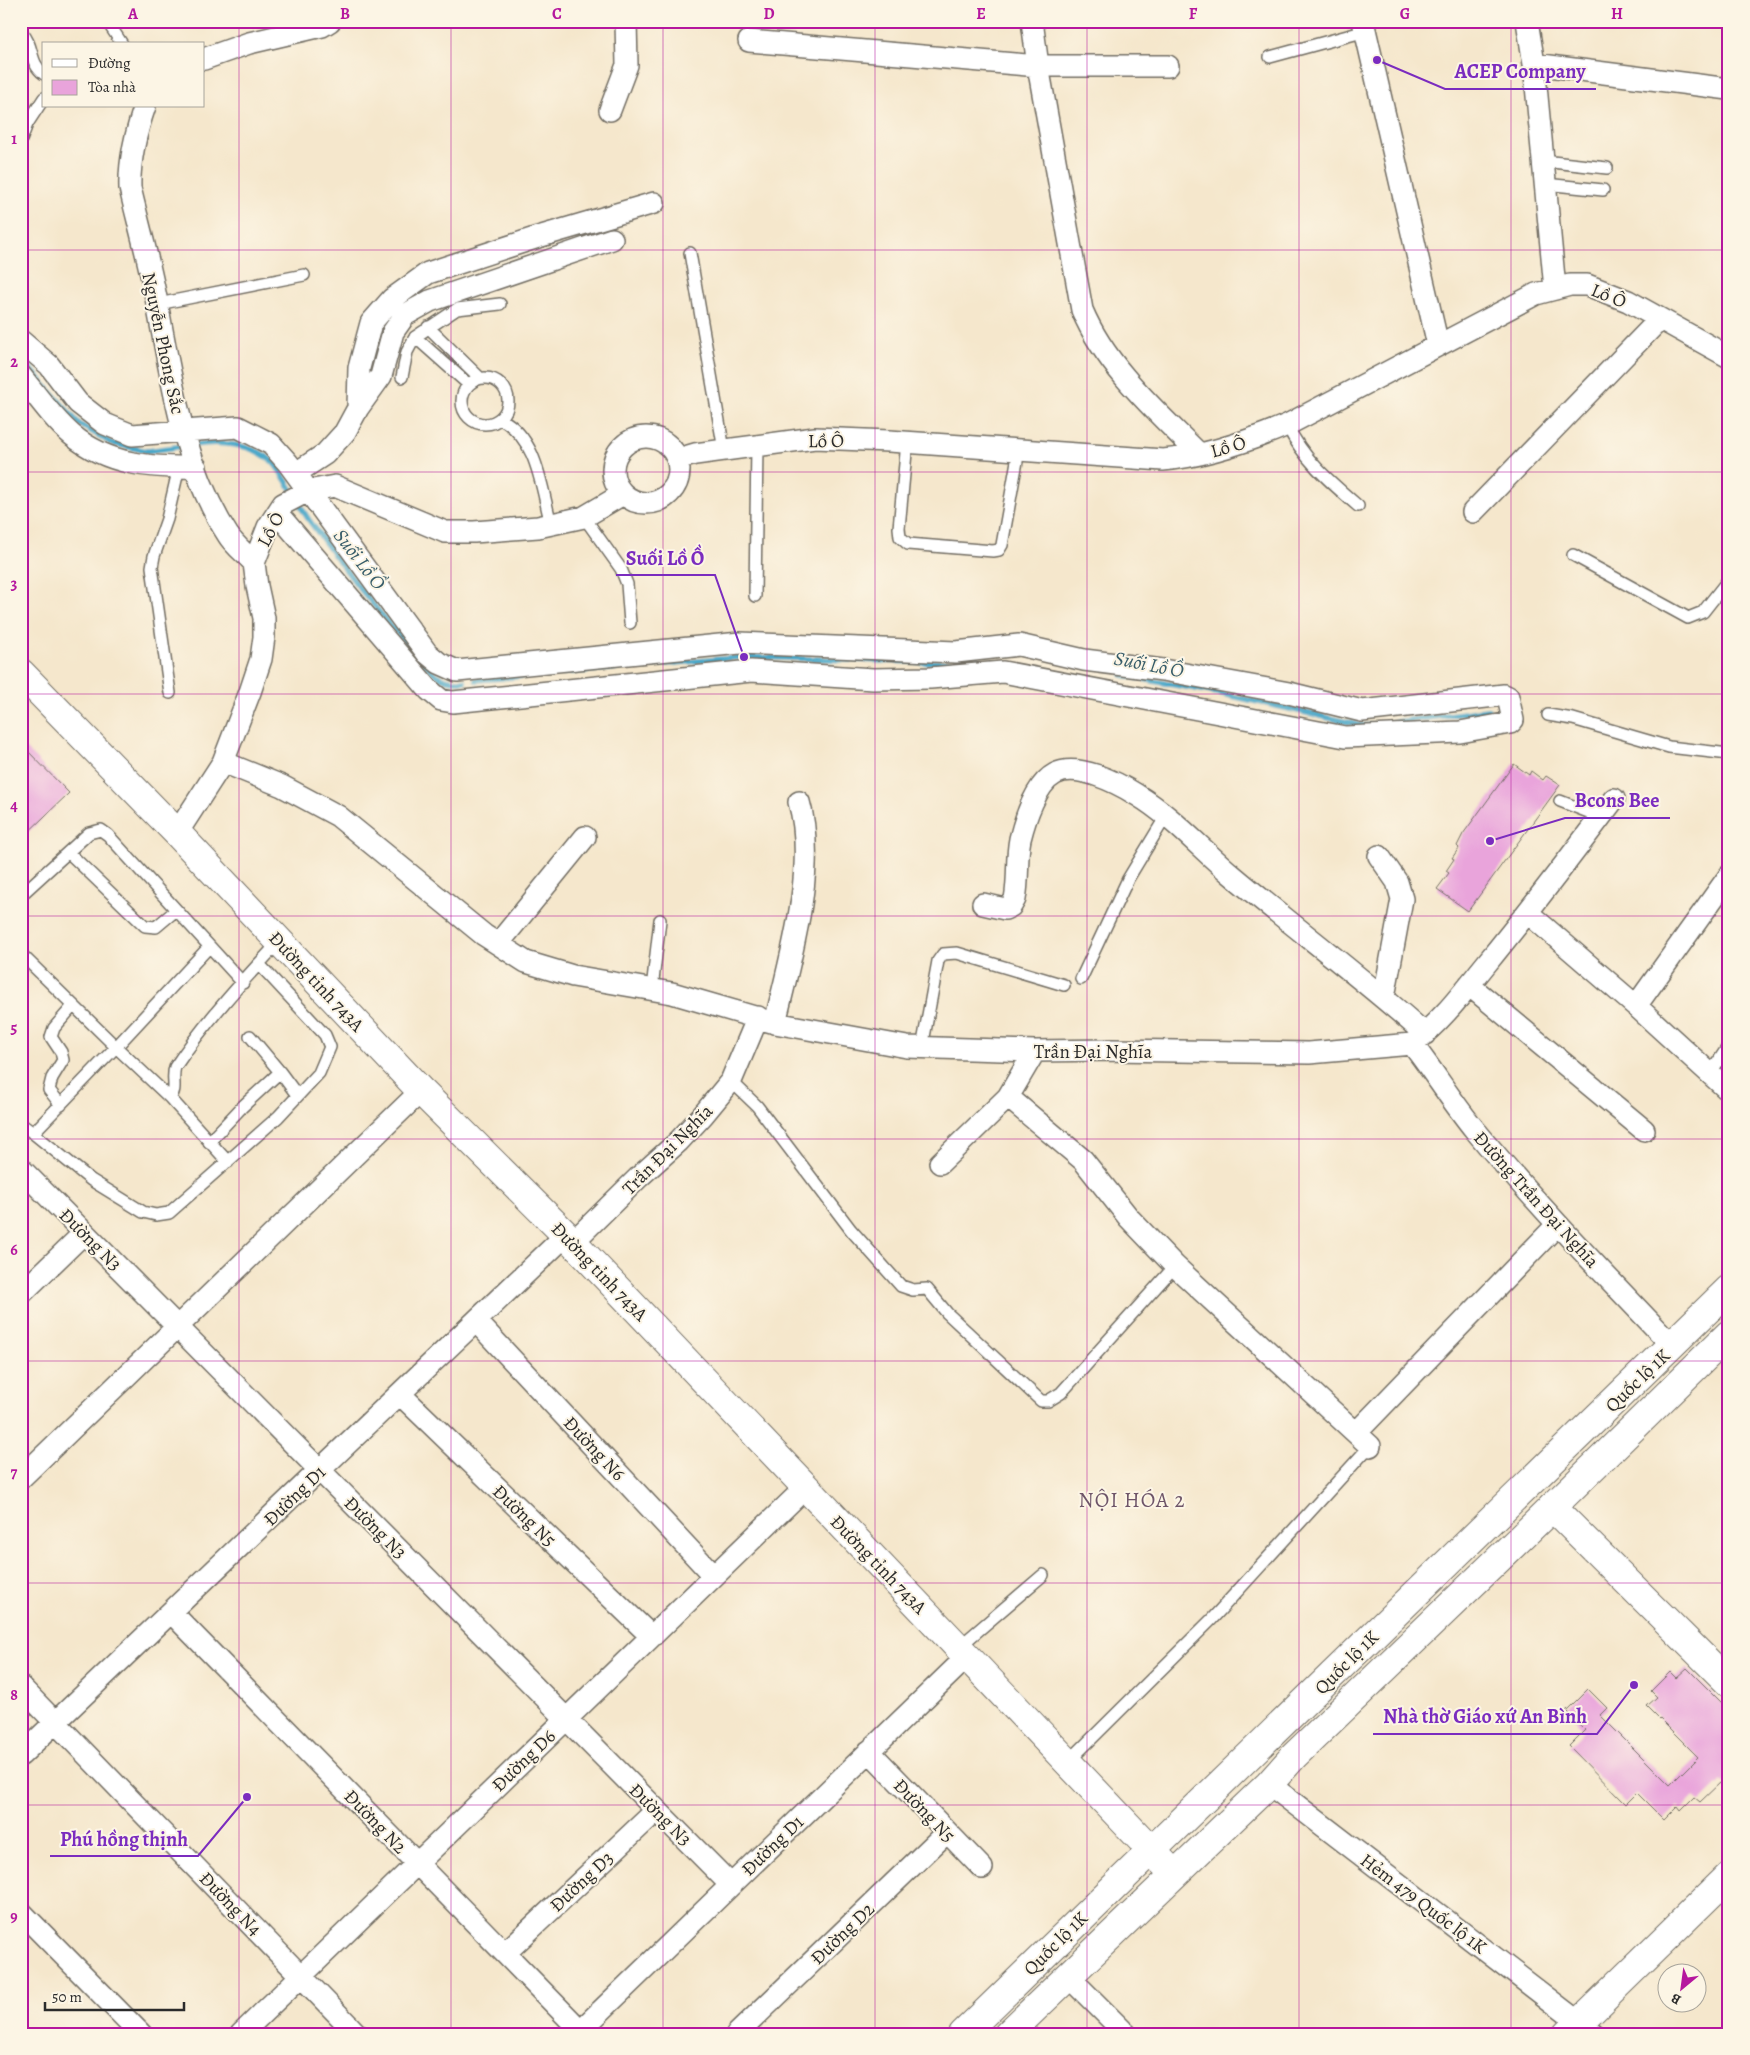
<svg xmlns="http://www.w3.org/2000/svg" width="1750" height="2055" font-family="Alegreya,serif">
<rect width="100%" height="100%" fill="#fcf5e5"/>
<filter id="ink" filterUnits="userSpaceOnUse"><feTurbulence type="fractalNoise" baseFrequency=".02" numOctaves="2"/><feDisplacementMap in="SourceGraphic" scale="10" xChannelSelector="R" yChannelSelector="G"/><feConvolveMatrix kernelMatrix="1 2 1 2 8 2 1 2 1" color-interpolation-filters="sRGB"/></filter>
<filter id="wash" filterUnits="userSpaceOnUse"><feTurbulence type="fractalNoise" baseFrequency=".0096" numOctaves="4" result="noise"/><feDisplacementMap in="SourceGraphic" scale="20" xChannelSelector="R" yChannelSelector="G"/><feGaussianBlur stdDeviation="1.12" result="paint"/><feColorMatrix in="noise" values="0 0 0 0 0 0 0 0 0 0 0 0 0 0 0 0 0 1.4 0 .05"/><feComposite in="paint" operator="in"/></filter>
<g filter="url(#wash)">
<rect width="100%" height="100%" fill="#f5e7cc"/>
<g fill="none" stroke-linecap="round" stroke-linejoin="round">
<!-- stream -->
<path stroke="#4ba8c9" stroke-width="5.5" d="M21,357L79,424L111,443L147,451L184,446
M193,445C218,441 253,443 273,462C284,473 299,505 309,520C341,566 377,611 414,652
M423,662C436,677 445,682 464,681
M1122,675L1223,694L1365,726L1488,710
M476,680L744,657L961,663L978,659"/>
</g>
<g id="blocks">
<!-- building -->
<path fill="#e9a4db" d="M21,744L69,793L21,839Z
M1514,764L1529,775L1531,771L1543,780L1546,776L1560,785L1468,911L1437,889L1449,873L1446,871L1454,859L1452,858L1459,848L1457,846L1463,834Z
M1687,1668L1729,1710V1788L1722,1781L1700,1802L1694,1797L1681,1810L1678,1806L1664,1820L1637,1793L1626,1804L1569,1746L1585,1730L1566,1711L1588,1689L1607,1708L1600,1715L1670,1785L1698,1757L1647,1706L1657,1697L1651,1691L1670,1672L1676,1678Z"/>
</g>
</g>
<g filter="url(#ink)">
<use href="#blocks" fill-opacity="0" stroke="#726d63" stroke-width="1"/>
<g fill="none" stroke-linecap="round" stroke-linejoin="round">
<!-- service casing -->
<g stroke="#726d63" stroke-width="14">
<path id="service" d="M107,21L122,44
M21,32C35,46 28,62 44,74
M1270,57L1366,31
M21,140L27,124L44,98
M1543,161L1607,168
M1545,184L1603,190
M690,253L724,450
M158,304L304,275
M428,327L480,378
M415,337L468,384
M402,377L407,352L415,337L457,309L500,304
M462 401a23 23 0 1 1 46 0a23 23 0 1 1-46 0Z
M501,419C538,439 541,487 551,524
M1287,425C1303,459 1329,481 1358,506
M907,442L899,528L900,537L908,544L993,551L999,550L1002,545L1019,450
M21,513L22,512
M584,517L621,569L627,584L630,623
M1573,555L1688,618L1703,612L1729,579
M755,596L757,445
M170,693L152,567L154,556L167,519L179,467
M1548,715L1573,719L1669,747L1729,754
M1560,801L1601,817
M68,852L145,926L156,927L175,911
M21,895L89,833L101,830L108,835L243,983
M21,954L116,1047L209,947
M259,964L325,1035L330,1047L319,1073L278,1117L169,1213L156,1215L143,1212L91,1180L33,1133L116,1047L170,1098C178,1088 171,1079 175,1067C205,1022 242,982 279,942
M1081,979L1128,879L1166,816
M652,989L660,920
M922,1048L938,961L943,954L957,953L1064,985
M280,1072L297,1095
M1710,1074L1729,1045
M731,1081L757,1106L851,1230L901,1286L913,1290L927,1289L947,1313L1041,1401H1048L1061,1393L1175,1266
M170,1098L228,1162
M61,1105L49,1090L52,1078L63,1060L61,1052L51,1037L54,1028L73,1006
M21,1124L33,1133
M209,1142L242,1107L280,1072L250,1036
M959,1647L1043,1575
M1068,1762L1212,1619L1370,1446"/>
</g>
<!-- minor casing -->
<g stroke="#726d63" stroke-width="24">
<path id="minor" d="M1032,21L1038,66L1082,310C1106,367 1156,411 1199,454
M1363,21L1438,345
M1527,21L1534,64L1555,289
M749,41L1038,66H1168
M204,59L249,43L322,26L330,21
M1534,64L1729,89
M145,106C136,132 129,161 130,188C139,226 150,265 157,303C172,382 183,466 228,535C234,545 246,554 254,563
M610,110L627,65L626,21
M21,341L49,365L78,403L105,424L132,435L238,427L271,444L288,463L427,653L439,663L457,671L740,643L956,652L1019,645L1084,660L1163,670L1289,693L1362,711L1504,695L1508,697L1513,720L1510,723L1460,732L1345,737L1003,672L930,678L873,679L751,671L453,702L441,700L429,690L277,513
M21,376C37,396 53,419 72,435C108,465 151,468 196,467
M358,408L359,368L371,323L392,299L428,273L538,237L654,203
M613 470a33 33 0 1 1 66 0a33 33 0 1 1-66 0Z
M678,459L695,454L815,438L889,441L1163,460C1206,456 1247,442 1287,425L1536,294L1570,285H1587L1628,301L1729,357
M296,473L325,454L345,432L358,408L381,376L393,332L405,315L430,301L612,239
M1473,512L1660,319
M223,762L282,786L338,816L484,935L526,962L573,976L672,993L775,1023L907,1047L1035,1051L1111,1050L1309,1053L1412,1044
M177,833L223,762L250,692L261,659L264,637V618L257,586L254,563L268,527L283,504L308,491L335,486L445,532H474L538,527L584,517L623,494
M1379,856L1397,882L1402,899L1384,997
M983,904L1005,909L1011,906L1015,899C1019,879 1016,859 1020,839C1025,819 1036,784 1055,774C1077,762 1118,783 1137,795C1172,816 1201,849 1232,875C1296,929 1363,978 1425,1034
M1528,913L1636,1006L1729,1091
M498,944L585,837
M1469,985L1644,1130
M1636,1006L1729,876
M775,1023C790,959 818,866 799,802
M1414,1042C1442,1021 1464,991 1486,964C1530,910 1572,855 1614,799
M1412,1044C1434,1072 1452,1102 1475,1130C1537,1205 1605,1275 1672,1345
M1035,1051L1008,1097L1083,1160L1129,1218L1175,1266L1370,1446
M940,1163L1008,1097
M21,1169L731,1885
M573,1242L639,1177L678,1142L703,1115L731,1081L758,1017
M21,1294L84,1233
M476,1321L714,1576
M400,1394L651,1636
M1357,1432L1557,1225
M21,1478L421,1091
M171,1612L581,2031
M21,1687L357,2034
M869,1751L982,1868
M21,1755L566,1235
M1269,1784L1594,2034
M21,1912L141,2034
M505,1953L657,1810
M1069,1977L1126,2034
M241,2034L806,1487
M577,2034L968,1656
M737,2034L947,1832"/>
</g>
<!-- tertiary casing -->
<g stroke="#726d63" stroke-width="30">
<path id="tertiary" d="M1552,1507L1729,1683
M1567,2034L1729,1876"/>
</g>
<!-- secondary casing -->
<g stroke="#726d63" stroke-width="30">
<path id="secondary" d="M21,673L177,833L421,1091L566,1235L1173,1873"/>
</g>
<!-- primary casing -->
<g stroke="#726d63" stroke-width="30">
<path id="primary" d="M963,2034L1729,1289
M1008,2034L1269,1784L1294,1756L1535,1524L1729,1334"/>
</g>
<!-- service -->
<use href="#service" stroke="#fff" stroke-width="11"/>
<!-- minor -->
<use href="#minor" stroke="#fff" stroke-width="21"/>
<!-- tertiary -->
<use href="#tertiary" stroke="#fff" stroke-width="28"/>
<!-- secondary -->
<use href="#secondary" stroke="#fff" stroke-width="28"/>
<!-- primary -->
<use href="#primary" stroke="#fff" stroke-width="28"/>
</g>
</g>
<!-- grid -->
<path fill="none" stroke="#b5179e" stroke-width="1" stroke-opacity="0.55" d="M239,21V2034M451,21V2034M663,21V2034M875,21V2034M1087,21V2034M1299,21V2034M1511,21V2034M21,250H1729M21,472H1729M21,694H1729M21,916H1729M21,1139H1729M21,1361H1729M21,1583H1729M21,1805H1729"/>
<g text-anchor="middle" stroke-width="4" stroke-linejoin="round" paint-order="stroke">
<!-- street labels -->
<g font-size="19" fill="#2b2b2b" stroke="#fcf5e5">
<text transform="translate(1609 295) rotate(22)" y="7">Lồ Ô</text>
<text transform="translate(164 343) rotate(78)" y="7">Nguyễn Phong Sắc</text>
<text transform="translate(826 440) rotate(-1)" y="7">Lồ Ô</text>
<text transform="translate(1228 446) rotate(-16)" y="7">Lồ Ô</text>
<text transform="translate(270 529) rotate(-62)" y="7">Lồ Ô</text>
<text transform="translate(317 981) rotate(47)" y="7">Đường tỉnh 743A</text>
<text x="1093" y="1058">Trần Đại Nghĩa</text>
<text transform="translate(667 1149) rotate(-45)" y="7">Trần Đại Nghĩa</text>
<text transform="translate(1537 1199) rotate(48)" y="7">Đường Trần Đại Nghĩa</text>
<text transform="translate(91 1239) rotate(45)" y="7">Đường N3</text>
<text transform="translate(600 1271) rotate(46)" y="7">Đường tỉnh 743A</text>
<text transform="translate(1637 1380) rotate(-44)" y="7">Quốc lộ 1K</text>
<text transform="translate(595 1448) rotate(47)" y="7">Đường N6</text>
<text transform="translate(294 1495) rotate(-44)" y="7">Đường D1</text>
<text transform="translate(525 1515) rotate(44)" y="7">Đường N5</text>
<text transform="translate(376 1527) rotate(45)" y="7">Đường N3</text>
<text transform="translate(879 1564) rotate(46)" y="7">Đường tỉnh 743A</text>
<text transform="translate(1346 1662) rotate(-45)" y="7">Quốc lộ 1K</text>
<text transform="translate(523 1760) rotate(-44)" y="7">Đường D6</text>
<text transform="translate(925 1810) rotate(46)" y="7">Đường N5</text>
<text transform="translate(661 1814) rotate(45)" y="7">Đường N3</text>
<text transform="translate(376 1821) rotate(46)" y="7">Đường N2</text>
<text transform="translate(772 1845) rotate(-44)" y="7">Đường D1</text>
<text transform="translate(581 1881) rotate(-43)" y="7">Đường D3</text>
<text transform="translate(231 1903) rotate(46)" y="7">Đường N4</text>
<text transform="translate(1424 1903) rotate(37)" y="7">Hẻm 479 Quốc lộ 1K</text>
<text transform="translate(842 1933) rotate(-44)" y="7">Đường D2</text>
<text transform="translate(1055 1943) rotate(-45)" y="7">Quốc lộ 1K</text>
</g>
<!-- water labels -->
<g font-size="20" font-style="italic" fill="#385d6a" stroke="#fcf5e5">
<text transform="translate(360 559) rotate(52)" y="7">Suối Lồ Ồ</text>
<text transform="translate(1149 664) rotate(11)" y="7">Suối Lồ Ồ</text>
</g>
<!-- quarter labels -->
<g font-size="21" letter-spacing="1" fill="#6e5569" stroke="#fcf5e5">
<text x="1132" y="1507">NỘI HÓA 2</text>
</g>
</g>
<!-- callouts -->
<path fill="none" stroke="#7b2cbf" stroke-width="2" d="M1377 60L1445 89H1596M744 657L715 575H616M1490 841L1565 818H1670M1634 1685L1597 1734H1373M247 1797L198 1856H50"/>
<g fill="#7b2cbf" stroke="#fcf5e5" stroke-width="2">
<circle cx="1377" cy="60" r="5"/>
<circle cx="744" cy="657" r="5"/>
<circle cx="1490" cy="841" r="5"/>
<circle cx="1634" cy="1685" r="5"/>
<circle cx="247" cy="1797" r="5"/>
</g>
<g font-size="20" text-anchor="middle" font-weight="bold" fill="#7b2cbf" stroke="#fcf5e5" stroke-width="4" stroke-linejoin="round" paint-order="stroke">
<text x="1520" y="78">ACEP Company</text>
<text x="665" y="565">Suối Lồ Ồ</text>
<text x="1617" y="807">Bcons Bee</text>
<text x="1485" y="1723">Nhà thờ Giáo xứ An Bình</text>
<text x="124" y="1846">Phú hồng thịnh</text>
</g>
<!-- margin -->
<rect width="1750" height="2055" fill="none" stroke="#fcf5e5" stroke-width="55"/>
<!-- legend -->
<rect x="42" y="42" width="162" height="65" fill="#fcf5e5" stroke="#a8a49b"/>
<rect x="52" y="59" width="25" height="8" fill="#ffffff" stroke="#a8a49b"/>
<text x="88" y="68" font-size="15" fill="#2b2b2b">Đường</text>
<rect x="52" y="80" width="25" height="15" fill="#e9a4db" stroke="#a8a49b"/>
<text x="88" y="92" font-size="15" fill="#2b2b2b">Tòa nhà</text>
<!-- north arrow -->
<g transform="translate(1682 1988) rotate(209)"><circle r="24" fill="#fcf5e5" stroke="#a8a49b"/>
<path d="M0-4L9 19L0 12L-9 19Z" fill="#b5179e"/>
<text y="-8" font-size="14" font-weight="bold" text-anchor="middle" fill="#2b2b2b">B</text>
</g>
<!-- scale -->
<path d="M45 2002v8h139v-8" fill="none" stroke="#2b2b2b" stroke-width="2.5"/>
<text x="52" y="2002" font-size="15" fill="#2b2b2b" stroke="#fcf5e5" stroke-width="4" paint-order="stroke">50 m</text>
<rect x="28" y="28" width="1694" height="2000" fill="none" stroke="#b5179e" stroke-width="2"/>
<g font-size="16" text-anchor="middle" font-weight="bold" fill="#b5179e">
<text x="133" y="19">A</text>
<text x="345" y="19">B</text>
<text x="557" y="19">C</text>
<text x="769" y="19">D</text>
<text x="981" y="19">E</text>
<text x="1193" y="19">F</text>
<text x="1405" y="19">G</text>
<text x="1617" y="19">H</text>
<text x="14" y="144">1</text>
<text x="14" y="367">2</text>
<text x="14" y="589">3</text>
<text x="14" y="811">4</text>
<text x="14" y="1033">5</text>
<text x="14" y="1255">6</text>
<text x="14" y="1478">7</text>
<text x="14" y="1700">8</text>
<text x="14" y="1922">9</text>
</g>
</svg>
